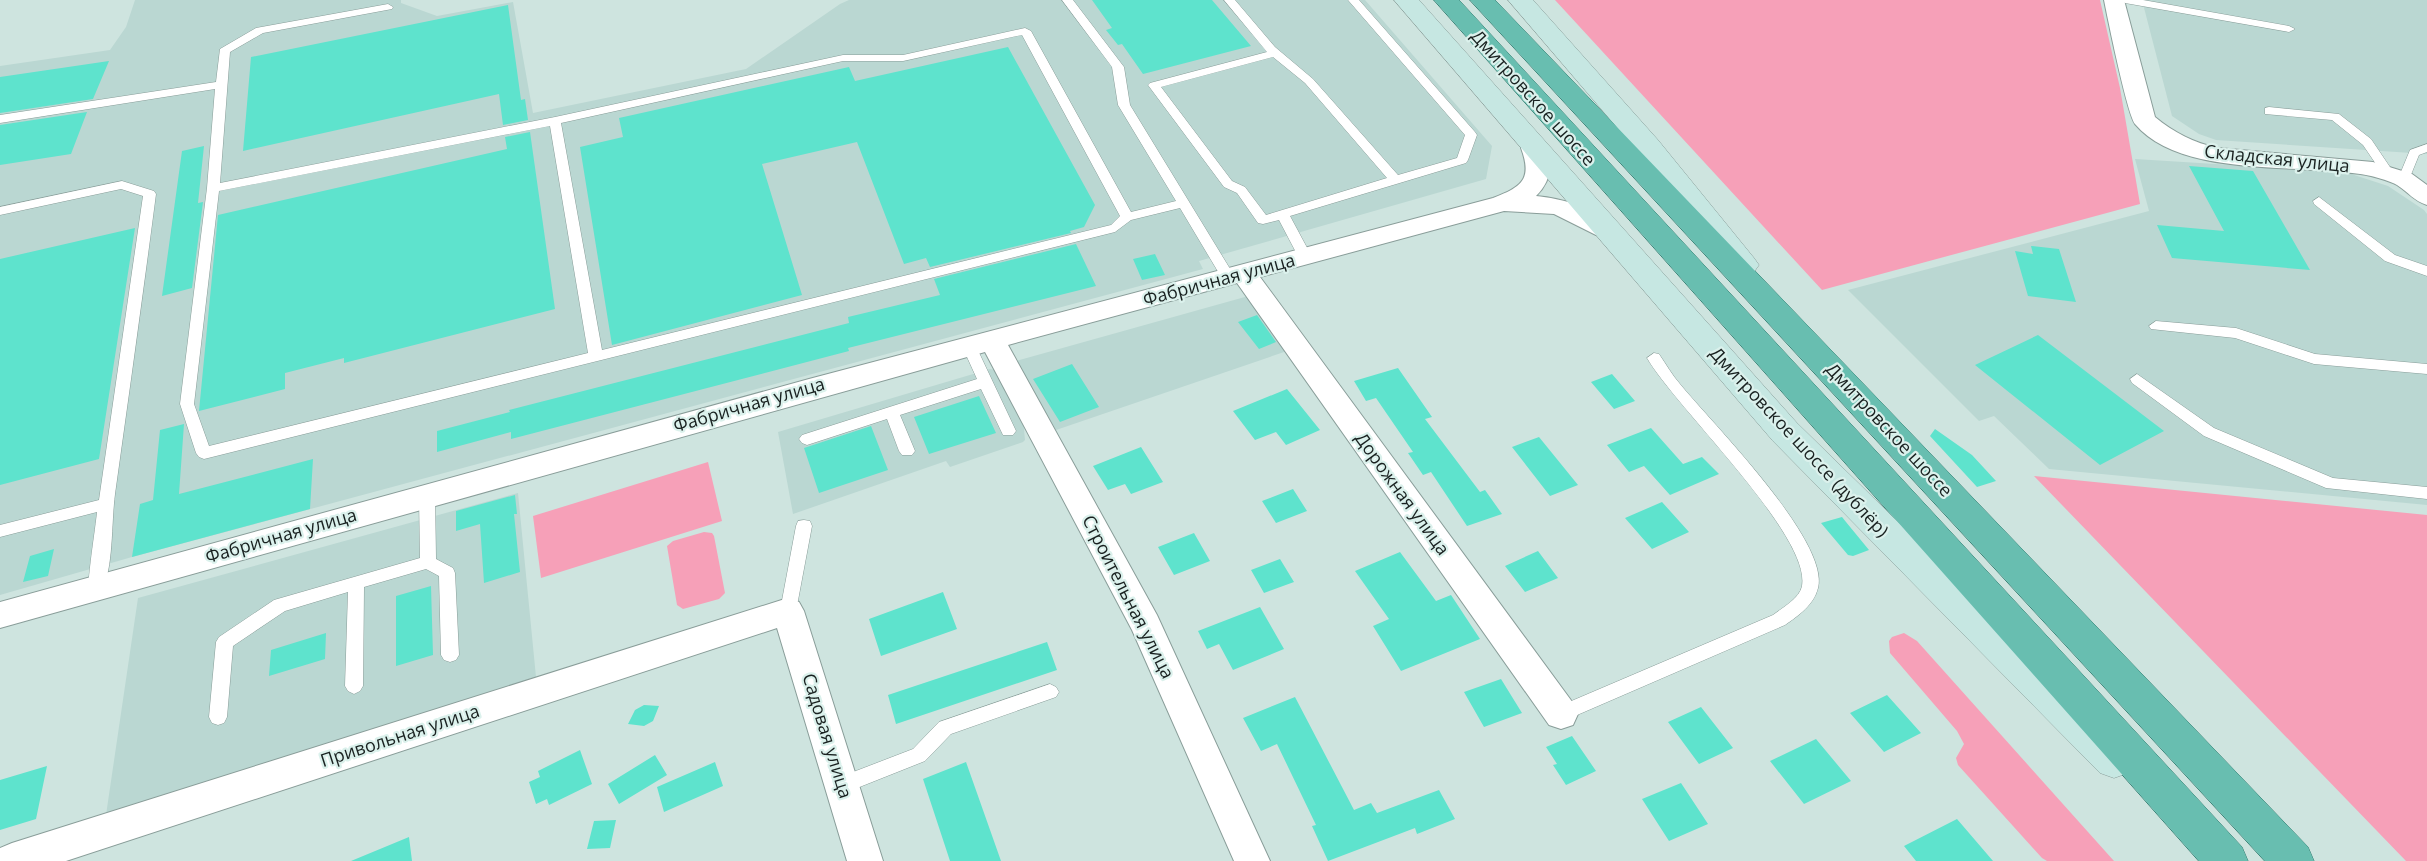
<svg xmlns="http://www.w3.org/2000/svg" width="2427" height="861" font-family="'Open Sans',sans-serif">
<rect width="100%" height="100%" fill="#cee4df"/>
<!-- built -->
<path fill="#bad7d2" d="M135,0H401V3L437,16L513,2L533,113L746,69L840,4L849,0H1365L1492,146L1486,179L1199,261L1203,269L132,557L0,595V66L110,50L126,27Z
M2142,0H2427V154L2216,140L2199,134L2172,116Z
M2135,159L2345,172L2388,186L2424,210L2427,214V505L2049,469L1994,416L1979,421L1848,290L2149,211Z
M1252,295L1290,350L1056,430L1016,361Z
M990,369L1003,371L1022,409L1025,440L1023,442L950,467L946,461L793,514L778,432Z
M518,493L536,677L106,815L138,598Z"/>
<!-- green -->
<path fill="#f6a0b8" d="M1555,0H2100L2120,88L2140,204L1822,290Z
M708,462L722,521L541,578L533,516Z
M2034,476L2427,515V861H2406Z
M704,532L712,533L714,536L725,593L719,599L683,609L677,605L667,546L673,541Z
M1904,633L1917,641L2114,861H2047L2042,858L1958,765L1956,758L1964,744L1957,731L1890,653L1889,641L1892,637Z"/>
<!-- building -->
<path fill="#5ee3cd" d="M1092,0H1212L1251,46L1143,74L1122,44L1118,45L1106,30L1112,28Z
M508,5L521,100L525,99L528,120L503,125L499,94L243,151L251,57Z
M1008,47L1095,205L1084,227L1070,231L1071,233L930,267L926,258L904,264L857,142L762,164L802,295L612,345L580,147L623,137L619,118L849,67L855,81Z
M109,61L93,99L0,113V77Z
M87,112L71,154L0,165V125Z
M530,132L555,309L344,363V358L285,373V389L199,411L218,215L507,149L505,137Z
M204,146L198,203L203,202L192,288L162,296L182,151Z
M2189,166L2253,171L2310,270L2172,258L2157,225L2224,231Z
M135,228L99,459L0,485V259Z
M1076,244L1096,286L848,348L849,351L511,439V432L437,452V431L510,412L509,410L849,323L848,317L940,295L934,279Z
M2031,246L2059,249L2076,302L2028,296L2015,251L2033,254Z
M1155,254L1165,275L1142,280L1133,259Z
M1257,315L1276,342L1259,349L1238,322Z
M2038,335L2164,431L2100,465L1975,365Z
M1072,364L1099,407L1060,422L1033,379Z
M1398,368L1432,417L1425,419L1480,492L1485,490L1502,514L1467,526L1431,472L1423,475L1408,453L1413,452L1376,398L1366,401L1354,381Z
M1612,374L1635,401L1614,409L1591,382Z
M1287,389L1320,430L1286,445L1276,432L1255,440L1233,411Z
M979,396L996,433L929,454L914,417Z
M184,424L179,494L313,459L310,509L132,557L140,504L153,500L160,430Z
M871,426L888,470L819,493L804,448Z
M1651,428L1683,464L1702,457L1719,474L1670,495L1644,466L1629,472L1607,445Z
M1935,429L1972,455L1996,481L1977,487L1930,436Z
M1539,437L1578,485L1550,496L1512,447Z
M1141,447L1163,482L1131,494L1125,484L1108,490L1093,466Z
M1293,489L1307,511L1276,523L1262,501Z
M515,495L517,514H514L520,572L484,583L480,524L456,531V511Z
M1662,502L1689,532L1652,549L1625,518Z
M1842,517L1846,522L1869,550L1853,556L1848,555L1821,523Z
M1194,533L1210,561L1174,575L1158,547Z
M54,549L48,576L23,582L30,556Z
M1538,551L1558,578L1525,592L1505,566Z
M1400,552L1436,601L1451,595L1480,639L1401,671L1373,626L1389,619L1355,571Z
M1280,559L1294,582L1264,593L1251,570Z
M431,586L433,655L396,666V596Z
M943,592L957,629L881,656L869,619Z
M1260,607L1284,649L1233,670L1219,644L1207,649L1198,631Z
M326,633L325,659L269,676L271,650Z
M1047,642L1057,670L896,724L888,695Z
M1501,679L1522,713L1484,727L1464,692Z
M1887,695L1921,733L1884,752L1850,713Z
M1295,697L1354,810L1371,803L1377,813L1439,790L1455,819L1417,834L1415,828L1328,861L1312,826L1316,825L1277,744L1261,751L1243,718Z
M644,705L659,706L653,721L644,726L628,724L635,710Z
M1701,707L1733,748L1699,764L1668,722Z
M1572,736L1596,771L1566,785L1553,765L1557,764L1546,747Z
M1816,739L1851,781L1804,804L1770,761Z
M580,750L592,784L549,805L547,799L536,804L529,782L540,777L538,771Z
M655,755L667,775L619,804L608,784Z
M715,762L723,786L664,812L657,787Z
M966,762L1001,861H950L923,779Z
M47,766L36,819L0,830V780Z
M1681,783L1708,824L1669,841L1642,799Z
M1957,819L1993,861H1916L1904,846Z
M616,820L610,848L587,849L594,821Z
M409,837L412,861H351Z"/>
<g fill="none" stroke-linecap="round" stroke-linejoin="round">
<!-- service casing -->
<g stroke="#899d99" stroke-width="1">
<path id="service" d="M1062,0H1073L1124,67L1130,105L1235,277L1233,280H1223L1180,208L1131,220L1115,232L204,459L199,457L196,453L180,404L207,188L215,89L0,123V115L216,82L220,49L256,28L388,4L393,7L392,9L263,33L230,52L220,183L555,117L843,55H903L1025,28L1031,31L1131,212L1176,201L1118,105L1112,67ZM1022,35L1120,216L1111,225L602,350L561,123L843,61H903ZM550,126L588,353L209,446L194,404L219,191Z
M1224,0H1235L1275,47L1313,79L1398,175L1457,158L1465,135L1348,0H1359L1475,132L1477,135L1468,160L1466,163L1290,216L1312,257L1310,260H1300L1279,220L1263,224L1258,223L1237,193L1224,187L1148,85L1150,83L1267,52ZM1273,57L1305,83L1387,178L1266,215L1245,187L1232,181L1161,87Z
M2120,0H2143L2289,26L2295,29L2289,32L2125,3Z
M2269,107L2339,114L2371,139L2394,173L2388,177L2384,176L2363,145L2332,120L2265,114V108Z
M2427,144V152L2419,155L2408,182H2400L2398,179L2410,150Z
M122,181L154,191L156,194C143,294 129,394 115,494C111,524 114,567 101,594L95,596L89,594C86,587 96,525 97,512L0,537V525L99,500L143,196L121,189L0,215V207Z
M2319,197L2395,255L2427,266V276L2385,261L2314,204L2313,201Z
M2156,321L2236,328L2315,354L2427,364V374L2314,364L2235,338L2151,329L2149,326Z
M969,341L974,342L1016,431L1013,435H1003L981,389L900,415L915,451L912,455H902L899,451L887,419L807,445L802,443L799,439L802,435L977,379L962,346Z
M1654,353L1659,354C1666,364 1672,375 1680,384C1711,422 1830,541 1818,588C1814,605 1798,616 1785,625L1561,722L1555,720L1552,714L1555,708L1773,615C1782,608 1800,598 1802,586C1811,535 1676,408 1647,358Z
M2137,374L2214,428L2333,478L2427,487V499L2326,488L2204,436L2132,383L2130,379Z
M427,490L433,492L435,496L436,559L453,568L455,573L459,655L456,660L450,662L444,660L441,655L439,576L426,569L364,587L363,686L360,691L354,694L348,691L345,686L348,592L285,611L233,646L227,717L224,723L218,725L212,723L209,717L216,642L219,637L274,600L420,558L419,496L421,492Z
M804,520L810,521L812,526L796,611L794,616L788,618L782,616L780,611L796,526L798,521Z
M1050,684L1056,687L1059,692L1056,697L951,734L925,761L842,794L835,791L833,785L835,779L913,749L939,722Z"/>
</g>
<!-- minor casing -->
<g stroke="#899d99" stroke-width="2">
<path id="minor" d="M2104,0H2124L2155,117C2173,132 2194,143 2218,148L2373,162L2412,174L2427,185V205C2414,201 2408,192 2397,185C2390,181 2379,178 2371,176C2305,162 2182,180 2135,124C2127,113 2108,20 2104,0Z
M1533,141L1541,143C1554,162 1552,180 1536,196C1559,198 1604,209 1617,229L1614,235L1605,237L1596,235L1554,214L1504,211L1260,277L1573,703L1578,714L1573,725L1561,729L1549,725L1237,283L1008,345L1157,615L1270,861H1234L1132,630L985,352L0,628V602L809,379L1493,198C1521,187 1533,180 1521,148L1525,143Z
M788,598L799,602L804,611L883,861H847L777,628L66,861H0V848L12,843Z"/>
</g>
<!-- secondary casing -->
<g stroke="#899d99" stroke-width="1">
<path id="secondary" d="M1394,0H1419L1797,423L2128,747L2134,760L2128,773L2114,778L2100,773L1773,441Z
M1508,0H1533L1658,140L1754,258L1759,265L1754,272L1744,275L1734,272L1638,152Z"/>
</g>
<!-- trunk casing -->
<g stroke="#347d71" stroke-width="1">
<path id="trunk" d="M1434,0H1459L2242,847L2248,861H2199Z
M1470,0H1495L2308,847L2314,861H2265Z"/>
</g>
<!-- service -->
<use href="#service" fill="#fff" fill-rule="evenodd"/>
<!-- minor -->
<use href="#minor" fill="#fff" fill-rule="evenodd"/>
<!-- secondary -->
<use href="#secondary" fill="#c6e7e2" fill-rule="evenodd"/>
<!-- trunk -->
<use href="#trunk" fill="#68beb0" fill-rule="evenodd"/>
</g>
<g text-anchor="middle" stroke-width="4.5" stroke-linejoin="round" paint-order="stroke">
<!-- street labels -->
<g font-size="18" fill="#192120" stroke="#dbf1ec">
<text transform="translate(1533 98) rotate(48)" y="6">Дмитровское шоссе</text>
<text transform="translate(2277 159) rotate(6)" y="6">Складская улица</text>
<text transform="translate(1219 280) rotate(-15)" y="6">Фабричная улица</text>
<text transform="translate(749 405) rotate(-16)" y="6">Фабричная улица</text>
<text transform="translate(1889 430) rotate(47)" y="6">Дмитровское шоссе</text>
<text transform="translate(1799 442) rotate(47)" y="6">Дмитровское шоссе (дублёр)</text>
<text transform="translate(1402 494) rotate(54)" y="6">Дорожная улица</text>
<text transform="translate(281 536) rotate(-16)" y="6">Фабричная улица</text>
<text transform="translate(1128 597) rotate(63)" y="6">Строительная улица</text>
<text transform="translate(400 736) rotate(-18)" y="6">Привольная улица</text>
<text transform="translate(827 736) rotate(73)" y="6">Садовая улица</text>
</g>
</g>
</svg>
